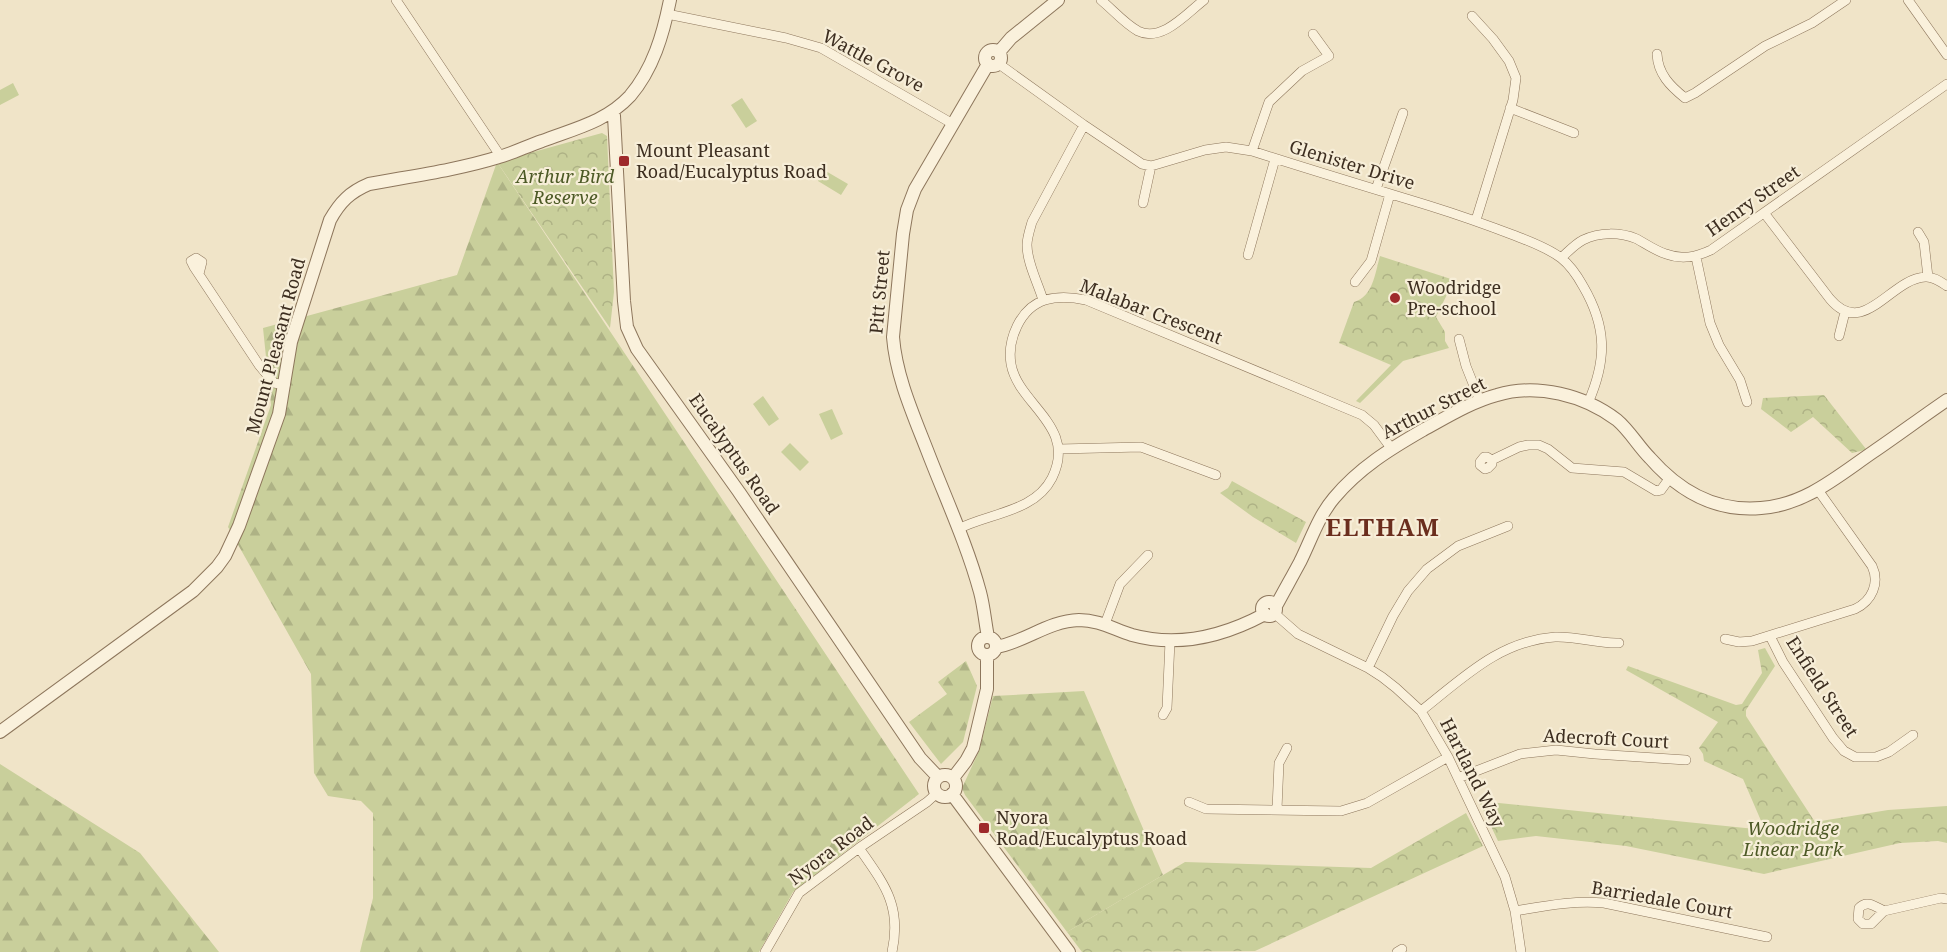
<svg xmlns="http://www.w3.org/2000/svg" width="1947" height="952" font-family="'Noto Serif',serif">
<defs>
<pattern id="forest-firs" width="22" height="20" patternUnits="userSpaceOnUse" patternTransform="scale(1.5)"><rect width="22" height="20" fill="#c9cf9b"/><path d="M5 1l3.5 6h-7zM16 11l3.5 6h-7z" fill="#aeb285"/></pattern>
<pattern id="park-crowns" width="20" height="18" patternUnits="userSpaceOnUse" patternTransform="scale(1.5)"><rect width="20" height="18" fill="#c9cf9b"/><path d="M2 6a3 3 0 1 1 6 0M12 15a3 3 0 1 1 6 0" fill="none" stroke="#aeb285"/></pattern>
</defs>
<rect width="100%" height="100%" fill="#f0e4c8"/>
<!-- green -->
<path fill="#c9cf9b" d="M13,83L19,95L0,105V90Z
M742,98L757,121L746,128L731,105Z
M824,170L848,184L841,195L818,181Z
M763,396L779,419L769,426L753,404Z
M832,409L843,434L831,440L819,414Z
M790,443L809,462L800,471L781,452Z"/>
<!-- forest -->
<path fill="url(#forest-firs)" d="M497,162L919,794L793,892L759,952H360L373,898V813L361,801L328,796L314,773L311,674L228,527L271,405L263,328L457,275Z
M966,661L977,686L963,742L941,764L909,722L947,694L938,682Z
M1084,691L1163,875L1067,932L965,795L962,788L979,751L993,696Z
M0,764L140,853L219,952H0Z"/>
<!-- park -->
<path fill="url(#park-crowns)" d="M602,133L607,136L614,292L610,328L497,162Z
M1380,256L1454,280L1436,317L1445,332V341L1449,348L1403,361L1360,403L1356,401L1391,365L1339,343L1354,302C1373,297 1375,273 1380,256Z
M1824,395L1866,449L1865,450L1852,453L1813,417L1791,432L1761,409L1763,398Z
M1232,481L1306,522L1296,543L1253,517L1220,493L1228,488Z
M1765,648L1775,666L1746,710V716L1815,822L1888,810L1947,806V843L1938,841L1900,843L1764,874L1626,846L1536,836L1498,841L1479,801L1765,830L1743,779L1704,761L1703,754L1699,748L1718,722L1626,670L1628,666L1736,705L1742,704L1762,673L1758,650Z
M1466,813L1483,846L1255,951L1082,952L1067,932L1185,862L1371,868Z"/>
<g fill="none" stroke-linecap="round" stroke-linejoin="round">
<!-- minor casing -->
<g stroke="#8d765c" stroke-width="10">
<path id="minor" d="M396,0L501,157
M1101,0C1113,10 1125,24 1138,31C1162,43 1187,13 1204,0
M1908,0L1947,55
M667,14L786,38L821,48L953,124
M1472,16L1493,39L1509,61L1516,78L1513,100L1476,220
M1657,54C1658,74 1670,86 1685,98L1695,93L1765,46L1812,23L1846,0
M999,64L1084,125L1142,164L1151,166L1158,164L1205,150L1226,147L1252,151C1311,170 1371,188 1430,206C1459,215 1487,225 1516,236C1531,242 1548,248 1561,258C1570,265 1578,277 1583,286C1607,327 1607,360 1588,403
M1510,108L1574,133
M1252,151L1269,102L1302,71L1329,56L1313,34
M1376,189L1403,113
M1143,203L1151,166
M1765,214L1830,299C1864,339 1890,279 1925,277C1933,276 1941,282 1947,286
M1918,232L1924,242L1928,277
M1248,255L1275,159
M1696,257L1710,323L1719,345L1740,380L1747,402
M1561,258C1568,252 1575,244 1583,240C1599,232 1620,232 1637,239C1646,244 1656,251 1666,254C1682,260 1696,257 1711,250L1947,84
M199,274L202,262L196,258L191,261L194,267L259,365L274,383L285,385
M1355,282L1371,261L1390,194
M1043,300C1038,283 1027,263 1027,245C1027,238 1030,229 1032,222L1084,125
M1839,336L1845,312
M1459,339L1466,366L1480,401
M1059,449L1141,447L1216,475
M1492,460L1487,457H1484L1480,462V465L1485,469L1488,468L1492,464V460L1519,447L1528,445H1539L1548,449L1572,468L1624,472L1656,491L1661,490L1669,479
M958,529C989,513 1035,512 1052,478C1078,426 1018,405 1011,364C1007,340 1020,308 1045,300C1058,296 1072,297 1086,300L1362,415L1374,425L1391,448
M1274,613L1298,634L1368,668L1382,677L1396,688L1421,711L1448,757L1505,877L1515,911L1521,952
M1105,624L1120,584L1148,555
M1770,636L1783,662L1833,738L1844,751L1855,757H1876L1889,752L1913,735
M1725,639L1739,642L1752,641L1855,609C1872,601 1880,583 1872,566L1818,490
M1368,668L1393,616L1408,591L1427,569L1458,546L1508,526
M1421,711C1463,678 1499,641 1555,637C1577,636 1598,644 1619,643
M1163,715L1167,708L1170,641
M1458,778L1520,754L1556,750L1595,754L1686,760
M1189,802L1206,809L1341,811L1367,803L1448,757
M1277,809L1279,763L1287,748
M859,848C884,884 902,905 892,952
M1515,911C1545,906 1574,900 1604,903L1767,937
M1884,911C1876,907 1867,899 1859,908L1858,919L1863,924H1871L1884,911L1941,898L1947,899
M765,952L799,893L859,848L927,802L937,793
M1397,952L1402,949"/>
</g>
<!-- tertiary casing -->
<g stroke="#8d765c" stroke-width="14">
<path id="tertiary" d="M985 58a8 8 0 1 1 16 0a8 8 0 1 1-16 0Z
M999,52L1011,38L1058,0
M613,111L614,116L624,301L627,327L637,349L739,492L920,758L938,777
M1262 609a7 7 0 1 1 14 0a7 7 0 1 1-14 0Z
M1276,606C1284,591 1292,577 1300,562C1311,540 1318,517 1334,498C1359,468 1390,449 1423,430C1447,417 1471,402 1497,395C1537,383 1584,395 1617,420C1630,431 1638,446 1650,458C1679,491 1716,512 1761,508C1805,505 1838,476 1873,452C1898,435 1922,417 1947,400
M988,637C985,622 984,607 980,592C967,544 945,497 927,450C913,414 896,376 893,337L903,234L907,210L915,189L988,64
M978 646a9 9 0 1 1 18 0a9 9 0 1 1-18 0Z
M996,647C1025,642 1048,621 1079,620C1099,620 1113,629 1132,635C1179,648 1224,636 1265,614
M0,732L193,591L217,567L225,556L239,526L279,414L291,342L330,220C340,202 350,192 369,184C412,176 457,170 499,157C514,153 527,146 542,141C573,129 606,122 630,96C653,69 663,35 670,0
M934 786a11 11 0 1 1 22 0a11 11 0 1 1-22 0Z
M953,778L966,761L973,748L987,689V655
M952,794L1069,952"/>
</g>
<!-- minor -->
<use href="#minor" stroke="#faf1dc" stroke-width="9"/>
<!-- tertiary -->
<use href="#tertiary" stroke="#faf1dc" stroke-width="12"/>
</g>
<!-- markers -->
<g fill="#9e2a2b" stroke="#f7eed8" stroke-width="2">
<rect x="618" y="155" width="12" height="12" rx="3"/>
<circle cx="1395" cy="298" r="6"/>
<rect x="978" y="822" width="12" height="12" rx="3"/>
</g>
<g text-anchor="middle" stroke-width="4.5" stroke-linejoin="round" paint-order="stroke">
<!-- street labels -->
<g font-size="18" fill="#3d2e20" stroke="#f7eed8">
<text transform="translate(873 61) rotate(28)" y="6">Wattle Grove</text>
<text transform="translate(1352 165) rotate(17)" y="6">Glenister Drive</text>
<text transform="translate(1753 201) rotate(-35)" y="6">Henry Street</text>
<text transform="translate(880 292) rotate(-85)" y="6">Pitt Street</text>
<text transform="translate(1151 312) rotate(21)" y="6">Malabar Crescent</text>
<text transform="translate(276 346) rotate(-75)" y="6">Mount Pleasant Road</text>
<text transform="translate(1434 408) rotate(-27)" y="6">Arthur Street</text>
<text transform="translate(734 454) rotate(55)" y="6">Eucalyptus Road</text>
<text transform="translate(1822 687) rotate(57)" y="6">Enfield Street</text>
<text transform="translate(1606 739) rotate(3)" y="6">Adecroft Court</text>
<text transform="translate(1472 773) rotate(63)" y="6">Hartland Way</text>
<text transform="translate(831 851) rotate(-37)" y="6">Nyora Road</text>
<text transform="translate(1662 900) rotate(10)" y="6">Barriedale Court</text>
</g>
<!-- poi labels -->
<g font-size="18" fill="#3d2e20" stroke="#f7eed8" text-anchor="start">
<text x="636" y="157">Mount Pleasant<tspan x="636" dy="21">Road/Eucalyptus Road</tspan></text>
<text x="1407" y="294">Woodridge<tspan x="1407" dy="21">Pre-school</tspan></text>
<text x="996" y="824">Nyora<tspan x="996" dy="21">Road/Eucalyptus Road</tspan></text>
</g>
<!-- park labels -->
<g font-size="18" font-style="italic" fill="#4d5a26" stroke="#f7eed8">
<text x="565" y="183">Arthur Bird<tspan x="565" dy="21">Reserve</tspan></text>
<text x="1793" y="835">Woodridge<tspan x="1793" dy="21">Linear Park</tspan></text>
</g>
<!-- district labels -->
<g font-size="24" font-weight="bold" letter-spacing="1.5" fill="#6b2e1e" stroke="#f7eed8">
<text x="1383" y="536">ELTHAM</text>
</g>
</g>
</svg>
